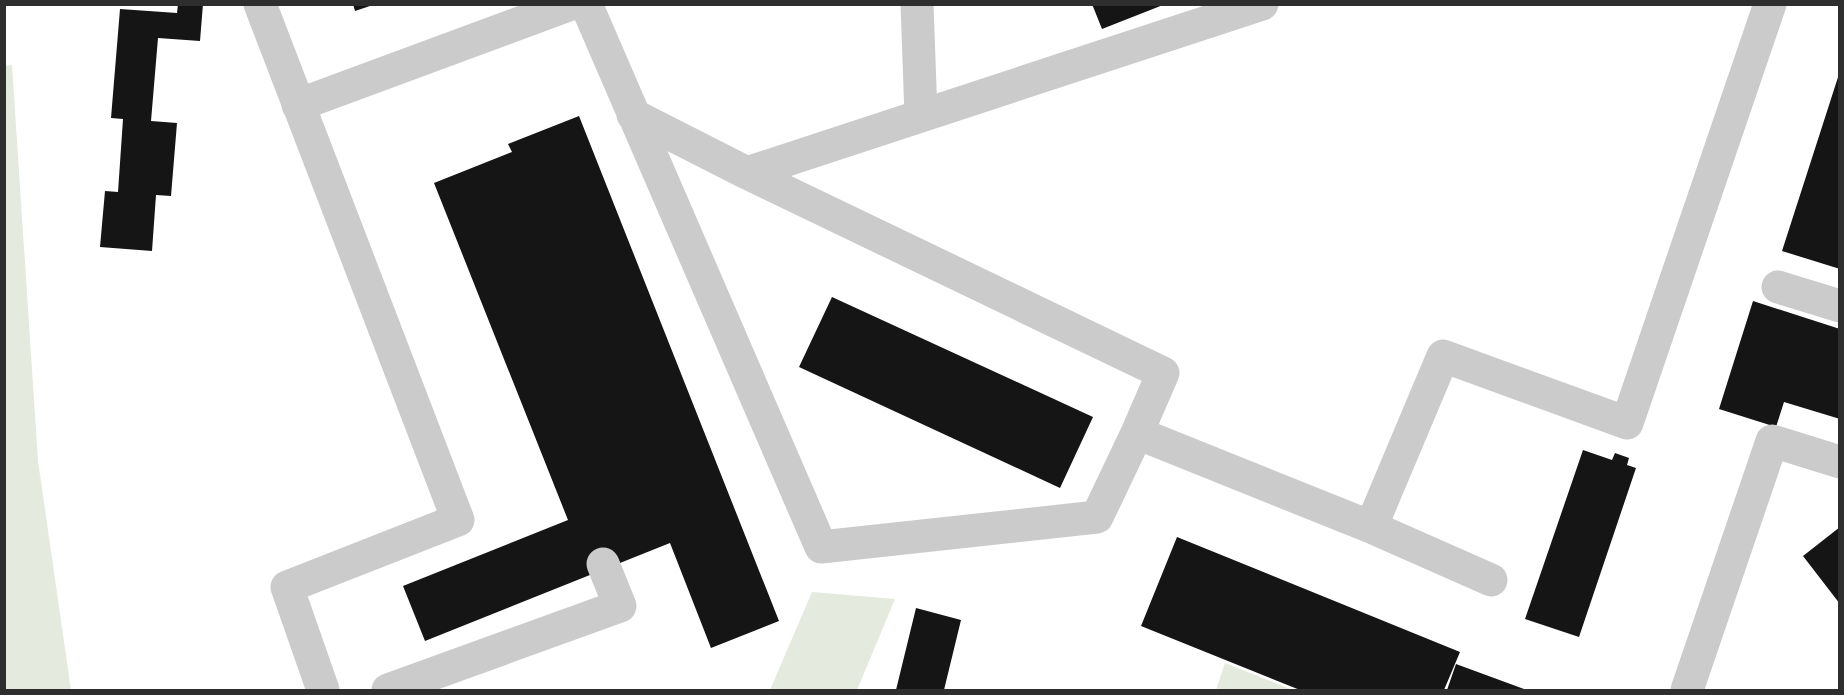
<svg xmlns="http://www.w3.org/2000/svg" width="1844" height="695" font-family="'Open Sans',sans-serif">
<rect width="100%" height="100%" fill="#fff"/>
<!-- green -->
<path fill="#e4eadd" d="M12,65L38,461L71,690H5L4,66Z
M812,592L895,599L857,690H770Z
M1225,663L1293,690H1216Z"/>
<!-- building -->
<path fill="#151515" d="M178,4H203L200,41L158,38L151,121L177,123L171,196L156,195L152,251L100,247L105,191L118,192L123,119L111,118L120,9L177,13Z
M353,4H373V5L355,11Z
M1092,4H1163V5L1102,29Z
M1840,71V269L1782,251Z
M579,116L779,621L711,648L670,543L425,641L403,586L568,520L434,183L512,152L508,144Z
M832,297L1093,417L1060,488L799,367Z
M1753,301L1840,329V419L1784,402L1776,427L1719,409Z
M1583,450L1612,460L1615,453L1629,458L1627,465L1636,468L1579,637L1525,619Z
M1840,527V604L1803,556Z
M1177,537L1460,652L1444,690H1300L1141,626Z
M916,608L961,620L944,690H896Z
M1456,664L1527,690H1447Z"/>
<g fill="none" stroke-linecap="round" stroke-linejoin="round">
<!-- minor -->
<path stroke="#cbcbcb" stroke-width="33" d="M260,4L458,520L287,587L323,690
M586,4L821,547L1097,517L1137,433L1163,373L747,173L633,115
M917,4L921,116
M298,105L571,4
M747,173L1262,4
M1778,287L1840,306
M1137,433L1371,527L1491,580
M1371,527L1443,356L1627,423L1770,4
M388,690L620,606L603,564
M1687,690L1772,441L1840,462"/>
</g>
<!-- border -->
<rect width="1844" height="695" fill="none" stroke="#2e2e2e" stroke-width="12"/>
</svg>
